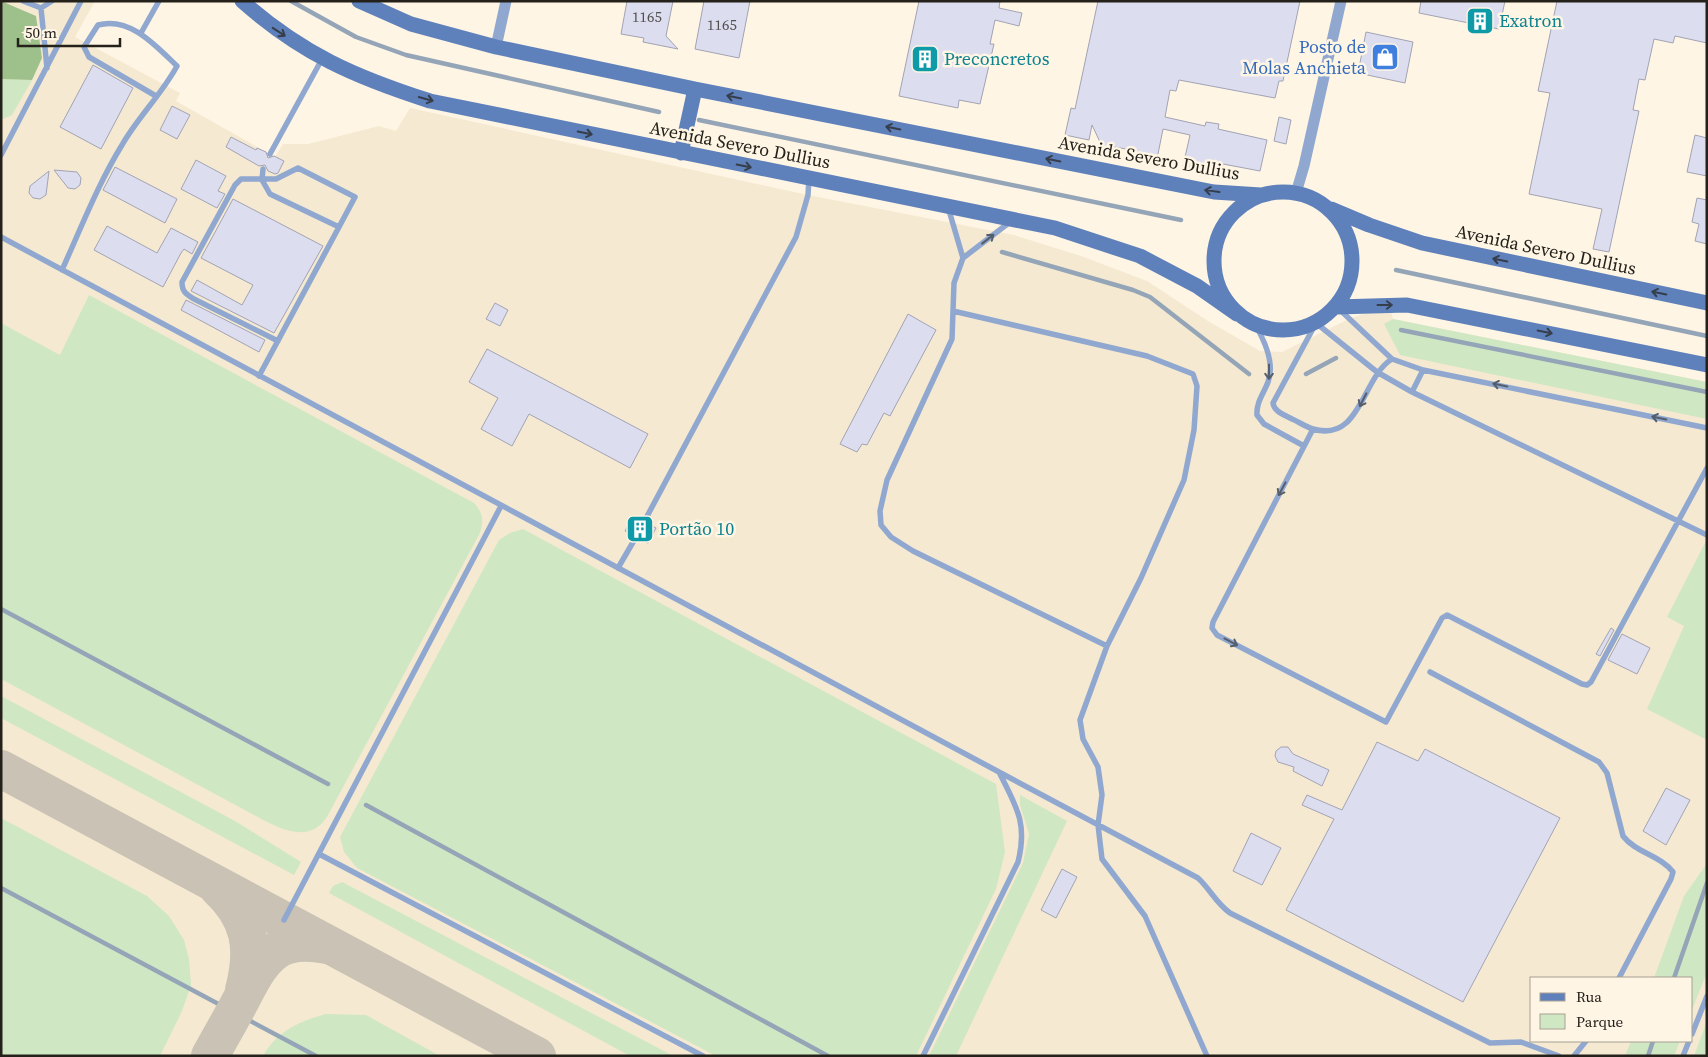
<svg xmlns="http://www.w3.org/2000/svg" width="1708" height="1057" font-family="'Source Serif 4',serif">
<rect width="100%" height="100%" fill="#fef5e4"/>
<!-- built -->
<path fill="#f5e9d1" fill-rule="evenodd" d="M1,1H95L75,37L180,93L176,101L275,157L283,144H308L379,126L396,131L410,108L808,195L1014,235L1081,256L1147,281L1208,321L1260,351L1282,352L1349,319L1372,311H1391L1393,319L1707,382V1056H1ZM1532,978H1692V1041H1532Z"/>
<!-- green -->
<path fill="#cfe8c3" d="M1,79L32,80L12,115L1,120Z
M89,295L474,503C483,513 484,520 480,533L328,815C308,850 270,823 243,809L1,679V323L60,355Z
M1393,319L1707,382V419L1400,355L1384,324Z
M523,529L996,784L1005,852L996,889L916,1056H716L357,868L344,852L340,837L499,540L510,533Z
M1707,539V740L1647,709L1684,626L1667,617Z
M1,696L235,821L301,862L294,875L1,718Z
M1020,795L1067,821L956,1056H929L1023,863L1029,834L1020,805Z
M1,818L147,896L169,916L184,940L189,959L191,985L182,1011L160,1056H1Z
M1707,856V972L1692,1010V978H1654L1684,896L1705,866Z
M342,882L662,1050L673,1056H630L329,893L333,886Z
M326,1014L366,1015L440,1056H263C277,1031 300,1021 326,1014Z
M1707,1021V1056H1694Z
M1631,1041H1680L1674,1056H1625Z"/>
<!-- forest -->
<path fill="#9ec18c" d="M1,1L36,16L42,58L32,80L1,79Z"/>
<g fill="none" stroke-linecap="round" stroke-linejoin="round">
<!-- stream -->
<path stroke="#95a5b8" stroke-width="4.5" d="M291,1L356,37L406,55L659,112
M699,120L1181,220
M1002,252L1133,290L1150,297L1249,374
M1396,270L1707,336
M1401,330L1707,392
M1306,374L1336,358
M1,609L328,784
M366,805L828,1056
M1,888L316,1056
M1674,978L1707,883
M1648,1056L1653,1041"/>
<!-- taxiway -->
<path stroke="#cac2b4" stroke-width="38" d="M1,769L537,1056
M218,888C250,918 255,948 244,990
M210,1056C221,1036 232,1017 242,998C264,955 278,934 331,946"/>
</g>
<!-- building -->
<path fill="#dcddee" stroke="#a2a3b4" d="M627,1H673L666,36L678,49L643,42L644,38L621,34Z
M704,1H750L739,58L695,49Z
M919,1H1000L999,8L1022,13L1019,26L995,20L990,44H994L980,104L959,100L958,108L899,96Z
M1098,1H1300L1283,81H1279L1275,98L1179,80L1176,91L1170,90L1165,117L1205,126L1206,122L1219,124L1218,129L1267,140L1260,171L1223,164L1221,174L1183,166L1190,135L1163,129L1157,159L1142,156L1134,159L1132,150L1114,147L1108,159L1092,125L1089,140L1065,135L1071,108L1075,109Z
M1421,1H1505L1499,29L1419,13Z
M1557,1H1707V43L1675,36L1673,43L1654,39L1645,80L1639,79L1633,110L1639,111L1609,252L1593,249L1602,209L1529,194L1550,93L1538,91Z
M1366,32L1413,42L1405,83L1358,73Z
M93,65L133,88L101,149L60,127Z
M172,106L190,115L177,139L160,130Z
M1279,117L1291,120L1286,144L1274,141Z
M1695,135L1707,138V176L1687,172Z
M231,137L256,150L257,148L266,152L268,158L274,156L284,161L278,173L275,174L268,171L265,165L259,166L226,147Z
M196,160L226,176L218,191L225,194L217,208L181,189Z
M115,167L177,199L165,223L103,190Z
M54,170L77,172L81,178L80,185L75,189L68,188Z
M49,171L46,195L40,199L33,198L29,193L30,186Z
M1697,198L1707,200V244L1695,241L1699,224L1692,222Z
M233,199L323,246L274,333L191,291L197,280L242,305L253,285L201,258Z
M107,226L157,253L171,228L198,242L192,254L184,249L181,253L163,287L94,250Z
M186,300L265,340L259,352L181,310Z
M495,303L508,310L500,326L486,319Z
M908,314L936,330L890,416L884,413L867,445L862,444L857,452L840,444Z
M487,349L648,434L630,468L529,414L512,446L481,429L498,398L469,382Z
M633,516L640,520L642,526L648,524L656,528L648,543L640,539L638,533L632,535L625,531Z
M1611,628L1614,630L1600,656L1596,654Z
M1622,634L1650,648L1637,674L1608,660Z
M1377,742L1418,761L1425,749L1560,818L1463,1002L1286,910L1334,819L1302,805L1307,795L1342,810Z
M1281,747H1288L1293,754L1329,770L1322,786L1293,771L1294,767L1278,762L1275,756L1276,751Z
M1666,788L1690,800L1666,845L1643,831Z
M1251,833L1281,848L1262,885L1233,871Z
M1062,869L1077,877L1056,918L1041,910Z"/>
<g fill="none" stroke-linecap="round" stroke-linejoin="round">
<!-- lane -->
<path stroke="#90a8d0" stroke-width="5.5" d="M23,1L41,8L52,1
M41,8L47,68
M141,33L159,1
M270,154L322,59
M1,155L81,1
M263,169L262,180L270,194L339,227L355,197L298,168L276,179H241L235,185L182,282C182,292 186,294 194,299L278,341
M948,207L963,258
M1010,222L963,258L954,283L952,339L887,480L880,511L881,525L891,537L913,551L1107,646
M1,237L999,772C1016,806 1028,823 1018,862L923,1056
M62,270C81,228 98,184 122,145C138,117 162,94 177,66C156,46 130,16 98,25L84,47L89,57L156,96
M1339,309L1392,359
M953,311L1147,356L1193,374L1197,386L1194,430L1184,480L1141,578L1107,646L1080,720L1083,739L1098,767L1102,795L1098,825L1102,859L1145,916L1207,1056
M1256,326C1264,340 1275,364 1268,382C1264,393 1256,402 1257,415L1264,424L1304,446
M259,376L339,227
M1412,392L1423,370
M1707,428L1423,370L1392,359C1362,377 1361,443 1313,429C1306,427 1299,422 1292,419C1285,415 1274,412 1273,403L1316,323L1377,372L1412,392L1707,535
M1313,429L1213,622L1212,628L1217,635L1386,722L1442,618L1447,615L1582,684L1587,685L1591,682L1707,468
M644,522L796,237L808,195L809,178
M618,568L636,537
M1430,672L1599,762L1607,773L1623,836C1636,853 1660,855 1673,872L1671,879L1619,978
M999,772L1198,878C1210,889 1216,903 1230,913L1490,1043L1521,1042L1559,1056
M319,854L703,1056
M284,920L501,506
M1692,1034L1707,996
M1574,1056L1586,1041
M1683,1056L1689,1041"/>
<!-- street -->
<path stroke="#90a8d0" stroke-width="11" d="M496,47L506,1
M1296,193L1304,166L1341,1"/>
<!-- secondary -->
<path stroke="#5f81bb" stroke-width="15" d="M242,1C302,54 355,77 430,101L1055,228L1140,256L1197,286L1237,314
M359,1L411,24L496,47L695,89L1214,192L1261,195
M681,153L695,89
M1214 261a69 69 0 1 1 138 0a69 69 0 1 1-138 0Z
M1331,209L1369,225L1422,243L1707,303
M1336,307L1407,305L1707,365"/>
</g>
<!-- one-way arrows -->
<defs><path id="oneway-shaft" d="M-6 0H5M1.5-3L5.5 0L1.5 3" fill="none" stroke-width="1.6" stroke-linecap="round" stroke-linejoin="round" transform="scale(1.25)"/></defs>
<g stroke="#363e4b">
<use href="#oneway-shaft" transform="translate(279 32) rotate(33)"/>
<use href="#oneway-shaft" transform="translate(734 97) rotate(-169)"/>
<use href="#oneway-shaft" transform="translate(426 99) rotate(16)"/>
<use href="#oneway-shaft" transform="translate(893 128) rotate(-169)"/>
<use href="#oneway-shaft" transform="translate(585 133) rotate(12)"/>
<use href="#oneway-shaft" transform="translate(1053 160) rotate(-169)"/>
<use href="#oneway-shaft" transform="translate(744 166) rotate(11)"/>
<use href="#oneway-shaft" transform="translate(1212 191) rotate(-172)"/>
<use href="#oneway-shaft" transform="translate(1500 260) rotate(-168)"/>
<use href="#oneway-shaft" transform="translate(1659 293) rotate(-168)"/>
<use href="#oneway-shaft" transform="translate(1385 305)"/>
<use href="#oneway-shaft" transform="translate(1545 332) rotate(11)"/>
</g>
<g stroke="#555e6c">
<use href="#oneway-shaft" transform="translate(988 239) rotate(-38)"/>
<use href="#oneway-shaft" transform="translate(1269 372) rotate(90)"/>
<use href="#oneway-shaft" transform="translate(1500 385) rotate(-168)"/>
<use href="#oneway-shaft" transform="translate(1363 400) rotate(117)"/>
<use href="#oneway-shaft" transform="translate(1659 418) rotate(-168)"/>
<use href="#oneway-shaft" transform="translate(1282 489) rotate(118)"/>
<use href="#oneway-shaft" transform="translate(1231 642) rotate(28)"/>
</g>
<!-- icons -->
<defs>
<g id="building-square" transform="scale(1.4375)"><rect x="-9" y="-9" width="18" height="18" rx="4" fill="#0f9aa8" stroke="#fef5e4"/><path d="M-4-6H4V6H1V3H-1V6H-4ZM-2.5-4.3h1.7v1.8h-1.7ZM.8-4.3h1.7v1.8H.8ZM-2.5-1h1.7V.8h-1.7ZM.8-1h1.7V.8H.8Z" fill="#fff"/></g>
<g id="shop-square" transform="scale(1.4375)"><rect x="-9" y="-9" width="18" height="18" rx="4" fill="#3f7fe0" stroke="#fef5e4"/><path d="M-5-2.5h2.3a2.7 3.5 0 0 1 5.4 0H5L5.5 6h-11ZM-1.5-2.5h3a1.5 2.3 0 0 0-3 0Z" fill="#fff"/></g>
</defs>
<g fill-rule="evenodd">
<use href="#building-square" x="1480" y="21"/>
<use href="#shop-square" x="1385" y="57"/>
<use href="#building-square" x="925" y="59"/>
<use href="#building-square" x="640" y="529"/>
</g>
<g text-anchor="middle" stroke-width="5" stroke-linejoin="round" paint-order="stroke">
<!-- number labels -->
<g font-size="15" fill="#525050">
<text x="647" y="22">1165</text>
<text x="722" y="30">1165</text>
</g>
<!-- culture labels -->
<g font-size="18" fill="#0d838f" stroke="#fef5e4" text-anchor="start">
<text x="1499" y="27">Exatron</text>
<text x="944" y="65">Preconcretos</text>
<text x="659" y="535">Portão 10</text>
</g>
<!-- shop labels -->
<g font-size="18" fill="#366cbe" stroke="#fef5e4" text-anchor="end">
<text x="1366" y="53">Posto de<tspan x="1366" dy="21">Molas Anchieta</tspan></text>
</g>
<!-- street labels -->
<g font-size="18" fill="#24211b" stroke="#fef5e4">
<text transform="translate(740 145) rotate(11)" y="6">Avenida Severo Dullius</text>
<text transform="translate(1149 158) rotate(10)" y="6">Avenida Severo Dullius</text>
<text transform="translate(1546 250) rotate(12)" y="6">Avenida Severo Dullius</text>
</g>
</g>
<!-- border -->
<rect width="1708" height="1057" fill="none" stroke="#24211b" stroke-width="5"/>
<!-- legend -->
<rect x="1530" y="977" width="162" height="65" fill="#fef5e4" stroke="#a7a094"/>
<rect x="1540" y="993" width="25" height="8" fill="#5f81bb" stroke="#a7a094"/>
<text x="1576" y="1002" font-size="15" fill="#24211b">Rua</text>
<rect x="1540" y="1014" width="25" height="15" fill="#cfe8c3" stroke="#a7a094"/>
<text x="1576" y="1027" font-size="15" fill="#24211b">Parque</text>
<!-- scale -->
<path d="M18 38v8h102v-8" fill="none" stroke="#24211b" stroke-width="2.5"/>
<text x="25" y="38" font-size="15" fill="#24211b" stroke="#fef5e4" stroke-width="4" paint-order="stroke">50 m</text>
</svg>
